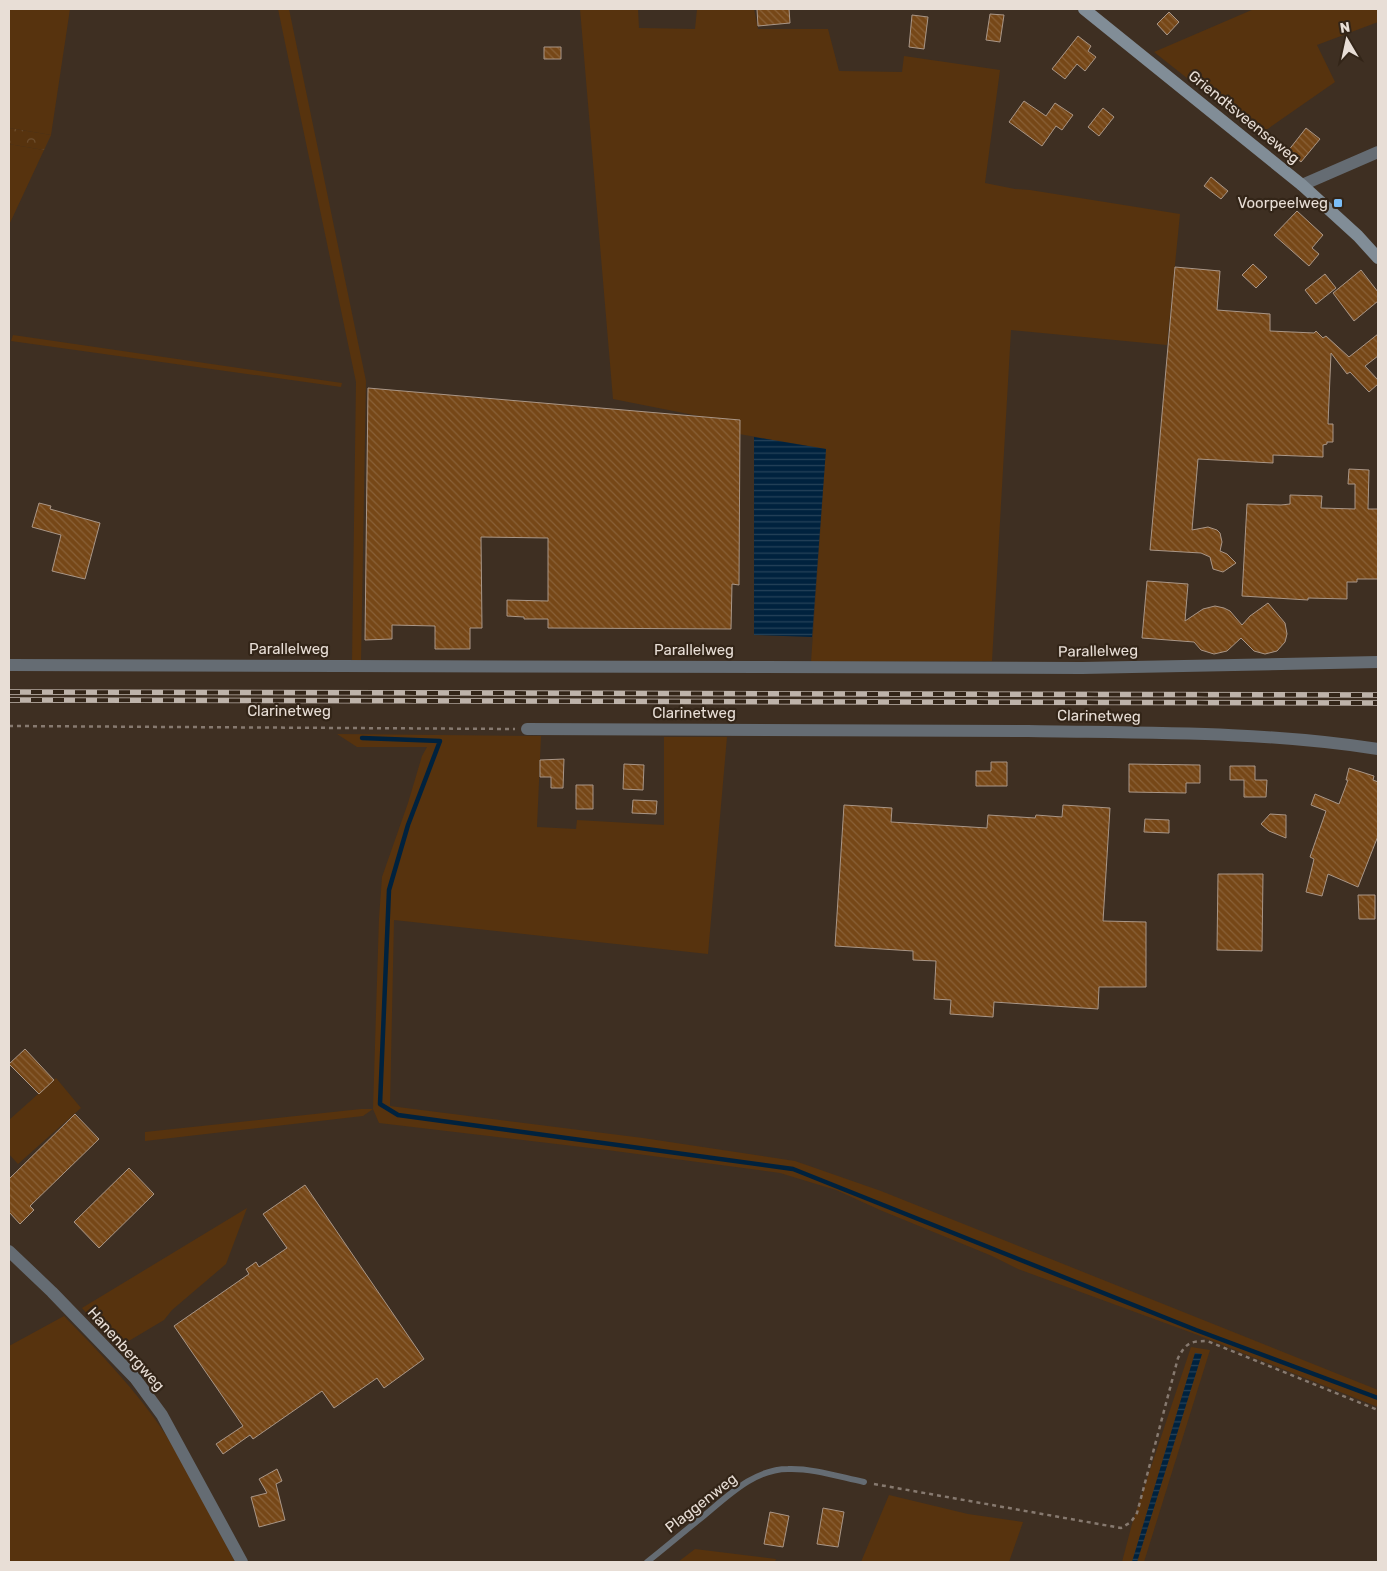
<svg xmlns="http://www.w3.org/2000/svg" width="1387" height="1571" font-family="Rubik,sans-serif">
<defs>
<pattern id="forest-crowns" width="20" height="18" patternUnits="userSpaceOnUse" patternTransform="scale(1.25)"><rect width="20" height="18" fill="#57330e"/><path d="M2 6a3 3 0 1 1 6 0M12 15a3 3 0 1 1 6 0" fill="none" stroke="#6f5030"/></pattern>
<pattern id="water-rules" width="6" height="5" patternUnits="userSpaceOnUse" patternTransform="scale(1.25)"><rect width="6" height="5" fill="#00223e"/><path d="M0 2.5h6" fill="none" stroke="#254259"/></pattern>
<pattern id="building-back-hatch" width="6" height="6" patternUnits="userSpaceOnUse" patternTransform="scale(1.25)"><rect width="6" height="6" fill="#764717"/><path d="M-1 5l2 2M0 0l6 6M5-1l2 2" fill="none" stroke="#8a6138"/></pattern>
</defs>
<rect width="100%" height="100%" fill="#3e2f22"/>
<!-- green -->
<path fill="#57330e" d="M9,9H70L51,135L9,128Z
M278,9H289L366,381L361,663H352L356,382Z
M580,9H638L639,28L695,29L697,9H754L758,29H828L839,71L902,72L904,56L1000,70L985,183L1015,189L1030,190L1180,214L1167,345L1011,330L992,661L811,662L826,449L739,434V424L613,399Z
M1254,9H1378V22L1317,45L1335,82L1259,135L1154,52Z
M9,144L44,150L9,225Z
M13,335L342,383L341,387L11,341Z
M337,734L541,736L537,827L576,829L577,820L664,825V737H727L708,954L394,920L390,1106L643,1138L795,1161L881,1191L1378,1390V1407L1195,1334L1018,1269L992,1256L880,1210L836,1190L780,1173L607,1150L379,1123L373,1109L363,1116L145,1141V1132L361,1109H373L379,918L382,877L408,803L422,756L427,747H357Z
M56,1078L81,1108L18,1164L9,1154V1120Z
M247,1208L226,1264L172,1310L164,1320L117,1348L82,1308Z
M64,1316C100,1353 137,1391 166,1435C191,1476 213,1520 235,1562H9V1346Z
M1191,1347L1210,1350L1144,1562H1137L1201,1354L1195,1353L1132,1562H1122L1132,1524Z
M889,1495L968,1514L1023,1522L1009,1562H861Z
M695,1549L776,1559L775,1562H678Z"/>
<!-- forest -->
<path fill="url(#forest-crowns)" d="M9,128L51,135L44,150L9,144Z"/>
<!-- water -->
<path fill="url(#water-rules)" d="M754,437L826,449L812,637L754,635Z
M1195,1353L1202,1354L1137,1562H1132Z"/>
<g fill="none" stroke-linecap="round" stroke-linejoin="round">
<!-- stream -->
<path stroke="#00223e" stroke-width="4.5" d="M362,738L440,741L408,825L389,890L380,1104L398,1115L793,1169L1196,1330L1378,1398"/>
</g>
<!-- building -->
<path fill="url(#building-back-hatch)" stroke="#a99687" d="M757,9H789L790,23L758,26Z
M1169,12L1179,22L1167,35L1157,24Z
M990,14L1004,15L1000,42L986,40Z
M912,15L928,17L924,49L909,47Z
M1078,36L1091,46L1088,51L1096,57L1085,71L1077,64L1065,79L1052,69Z
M544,47H561V59H544Z
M1024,101L1046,116L1055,103L1073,115L1062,130L1056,126L1042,146L1009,122Z
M1103,108L1114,117L1099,136L1088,127Z
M1306,128L1320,139L1301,162L1288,151Z
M1211,177L1228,191L1221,199L1204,186Z
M1297,211L1323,235L1312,248L1319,254L1309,266L1274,235Z
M1253,264L1267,277L1256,288L1242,275Z
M1175,267L1220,271L1217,310L1270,314V331L1314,333L1316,331L1323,338L1326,336L1349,357L1378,334V356L1365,366L1378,380V384L1369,392L1350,372L1347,374L1331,353L1328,424H1333V442H1327V444L1323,445V457L1273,455V463L1198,459L1192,530L1208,527L1217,530L1220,533L1222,542L1220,551L1227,554L1236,563L1223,572L1213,569L1210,557L1201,553L1150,550Z
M1361,270L1378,292V301L1354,321L1333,293Z
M1325,274L1336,288L1316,304L1305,290Z
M368,388L740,420L739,585L732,584L731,629L548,628V619H524V617L507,616V600L548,601V538L481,537L482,628H470V649H435V626L392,625V639L365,640Z
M1349,469L1369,470L1368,509H1378V579H1357V582H1347V599L1308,598V600L1242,596L1247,504L1281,505L1290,504V495L1322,496L1321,508L1355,509V484H1348Z
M39,503L51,506L50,509L100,523L85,579L52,571L61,535L32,527Z
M1147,581L1188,584L1185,621L1203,609L1215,606L1224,608L1230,611L1242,625L1250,616L1268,603L1285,623L1287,634L1285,642L1277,651L1265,654L1254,651L1241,638L1227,651L1214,654L1201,650L1194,642L1142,638Z
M564,759L563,788H551V777H540V760Z
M991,762H1007V786H976V771H991Z
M624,764L644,765L643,790L623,789Z
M1129,764L1200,765V783H1186V793L1129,792Z
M1230,766H1255V780H1267L1266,797H1244V780H1230Z
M1349,768L1374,776L1373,780L1378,782V836L1358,887L1328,874L1322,896L1306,892L1314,859L1310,857L1326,811L1311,805L1315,794L1339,804L1348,780H1346Z
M576,785H593V809H576Z
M633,800L657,801L656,814L632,813Z
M844,805L892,808L891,822L987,828L988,815L1035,818L1036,815L1062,817L1063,805L1110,808L1103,921L1146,922V987H1099L1098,1009L994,1002L993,1017L950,1014L951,1000L934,999L936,961L913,960V951L835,946Z
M1270,814L1286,815V838L1269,831L1261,824Z
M1145,819L1169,820V833L1144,832Z
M1218,874H1263L1262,951L1217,950Z
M1358,895H1375V919H1359Z
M25,1049L54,1080L39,1094L9,1064Z
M75,1114L99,1139L30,1206L34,1210L20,1224L9,1212V1179Z
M129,1168L154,1194L99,1248L74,1222Z
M305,1185L424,1359L384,1388L377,1378L334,1408L322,1391L253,1439L250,1435L223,1454L216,1444L243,1426L174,1326L249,1274L246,1269L256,1262L259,1267L287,1248L263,1214Z
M277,1469L282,1481L276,1484L285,1520L259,1527L251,1497L267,1493L259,1479Z
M823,1508L844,1512L838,1547L817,1544Z
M770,1512L789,1516L783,1547L764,1544Z"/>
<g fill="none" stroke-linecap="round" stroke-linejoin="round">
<!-- path -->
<path stroke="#86796f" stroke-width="2.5" stroke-dasharray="4 4" stroke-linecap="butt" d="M9,726L515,729
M874,1484L1121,1528L1131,1522L1137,1513L1178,1358C1186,1343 1190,1341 1207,1341L1378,1410"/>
<!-- lane -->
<path stroke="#656c73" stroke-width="6" d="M647,1562C665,1548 682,1533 700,1519C726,1498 753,1469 788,1469C812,1468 840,1477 864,1482"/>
<!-- street -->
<path stroke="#656c73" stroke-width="12" d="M1302,185L1378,152
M9,665L1082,668L1378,662
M527,729C694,729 861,729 1028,731C1145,733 1262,731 1378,749
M9,1251L52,1292L135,1378L162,1415L242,1562"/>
<!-- secondary -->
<path stroke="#818d97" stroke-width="12" d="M1084,9L1302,185L1358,236L1378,258"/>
<!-- rail casing -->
<g stroke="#beb3aa" stroke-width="5.5">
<path id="rail" d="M9,692L1378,695
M9,700L1378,703"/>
</g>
<!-- rail -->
<use href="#rail" stroke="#332518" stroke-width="4" stroke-dasharray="11" stroke-linecap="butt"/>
</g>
<!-- markers -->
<rect fill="#7bbef8" stroke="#332518" stroke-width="2" x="1333" y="198" width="10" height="10" rx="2.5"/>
<g text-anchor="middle" stroke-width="4.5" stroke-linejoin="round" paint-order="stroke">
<!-- street labels -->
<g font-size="15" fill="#e8ded6" stroke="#332518">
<text transform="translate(1244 117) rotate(39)" y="5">Griendtsveenseweg</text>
<text x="289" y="654">Parallelweg</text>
<text x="694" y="655">Parallelweg</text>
<text transform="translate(1098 651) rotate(-1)" y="5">Parallelweg</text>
<text x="289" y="716">Clarinetweg</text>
<text x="694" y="718">Clarinetweg</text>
<text transform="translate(1099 716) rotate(1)" y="5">Clarinetweg</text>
<text transform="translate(126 1349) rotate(48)" y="5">Hanenbergweg</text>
<text transform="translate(701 1503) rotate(-38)" y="5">Plaggenweg</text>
</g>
<!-- poi labels -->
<g font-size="15" fill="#e8ded6" stroke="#332518" text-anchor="end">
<text x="1328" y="208">Voorpeelweg</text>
</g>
</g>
<!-- border -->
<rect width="1387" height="1571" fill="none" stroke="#e8ded6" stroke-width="20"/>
<!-- north arrow -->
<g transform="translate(1347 40) rotate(351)" stroke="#332518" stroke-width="4" paint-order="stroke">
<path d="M0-4L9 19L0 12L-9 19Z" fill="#e8ded6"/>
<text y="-8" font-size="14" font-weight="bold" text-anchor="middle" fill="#e8ded6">N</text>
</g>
</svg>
